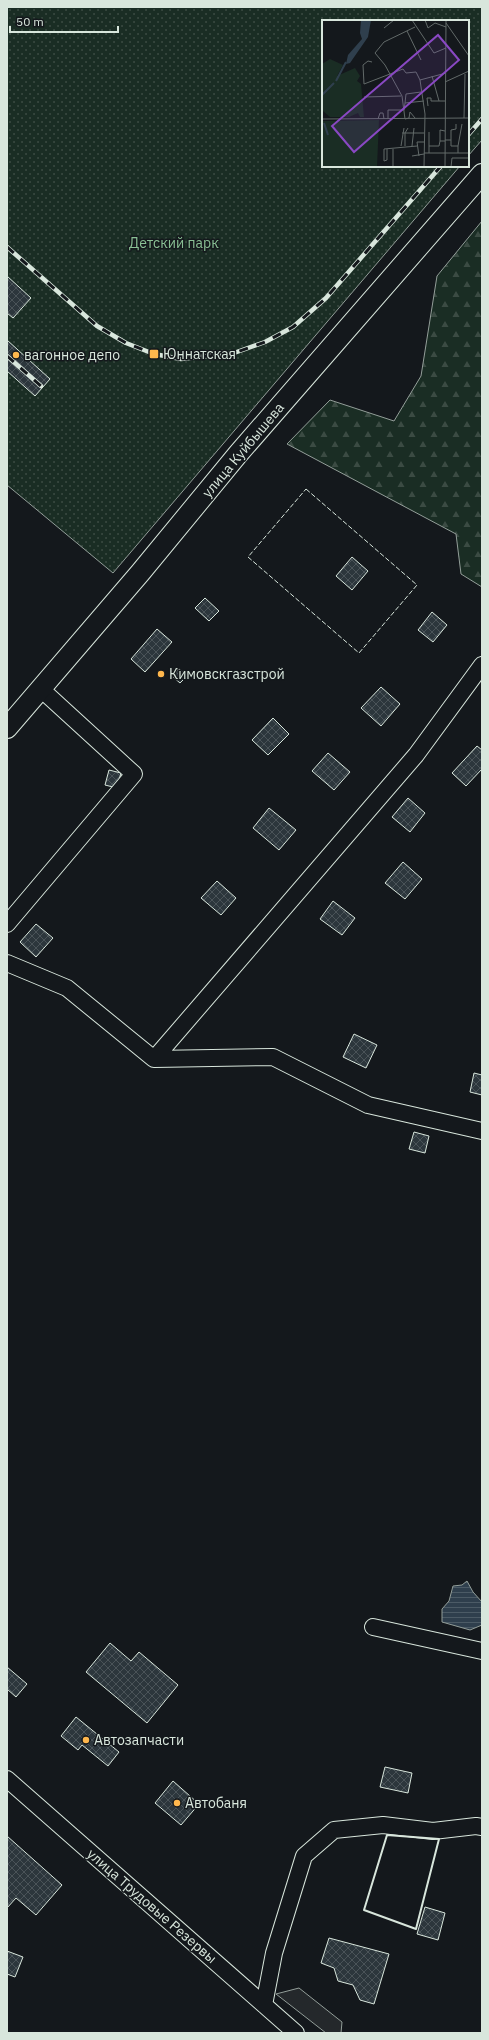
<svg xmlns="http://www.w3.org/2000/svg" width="489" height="2040" font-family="'IBM Plex Sans',sans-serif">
<defs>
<pattern id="forest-firs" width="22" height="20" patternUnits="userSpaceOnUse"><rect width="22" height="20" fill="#1a2d24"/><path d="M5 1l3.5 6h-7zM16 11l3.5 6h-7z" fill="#3b4b43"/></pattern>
<pattern id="park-dots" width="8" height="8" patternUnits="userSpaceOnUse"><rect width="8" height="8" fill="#1a2d24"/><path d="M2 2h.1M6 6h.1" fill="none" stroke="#3b4b43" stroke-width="1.8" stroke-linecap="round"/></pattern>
<pattern id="water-rules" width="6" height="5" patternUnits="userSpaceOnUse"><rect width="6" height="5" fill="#2f3f4d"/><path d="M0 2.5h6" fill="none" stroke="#4c5b66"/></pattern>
<pattern id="building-cross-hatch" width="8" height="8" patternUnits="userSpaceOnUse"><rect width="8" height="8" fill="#2c363c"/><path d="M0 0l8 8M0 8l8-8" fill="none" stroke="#4a5358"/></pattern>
</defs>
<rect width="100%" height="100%" fill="#14181c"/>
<!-- forest -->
<path fill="url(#forest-firs)" stroke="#939e99" d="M482,221V587L461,574L456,534L287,444L330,400L394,421L421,376L437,276Z"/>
<!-- park -->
<path fill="url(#park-dots)" stroke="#939e99" d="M7,7H482V140L468,156V21H323V166H460L113,573L7,485Z"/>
<!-- parking -->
<path fill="#24282b" stroke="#939e99" d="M299,1988L342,2022L341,2033H326L276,1994Z"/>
<!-- water -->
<path fill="url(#water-rules)" stroke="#939e99" d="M467,1581L473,1592L482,1602V1625L470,1630L442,1622V1609L449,1601L453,1586L462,1585Z"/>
<!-- building -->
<path fill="url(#building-cross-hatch)" stroke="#d8e6dc" d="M7,276L31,298L13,318L7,313Z
M7,340L50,379L35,396L7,371Z
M352,557L368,571L352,590L336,576Z
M205,598L219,611L209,621L195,608Z
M432,612L447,625L433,642L418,630Z
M157,629L172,642L145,672L131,659Z
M179,669L187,676L180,683L172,676Z
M381,687L400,704L381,726L361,708Z
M273,718L289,734L268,755L252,740Z
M477,746L482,750V769L466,786L452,773Z
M328,753L350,772L334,790L312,771Z
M109,770L121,773L117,788L105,785Z
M408,798L425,813L410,832L392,817Z
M269,808L296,830L279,850L253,828Z
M403,862L422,879L405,899L385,883Z
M217,881L236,898L221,915L201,898Z
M333,901L355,918L342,935L320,919Z
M36,924L53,938L36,957L20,942Z
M354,1034L377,1045L366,1068L343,1057Z
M474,1073L482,1075V1095L470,1092Z
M414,1132L429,1136L425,1153L409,1149Z
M110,1643L131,1661L139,1652L178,1685L147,1723L86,1672Z
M7,1667L27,1684L16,1697L7,1689Z
M76,1717L119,1752L108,1766L82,1745L78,1750L61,1736Z
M385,1767L412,1773L408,1793L380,1787Z
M173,1781L199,1804L181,1825L155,1803Z
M7,1836L62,1885L36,1915L16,1898L7,1908Z
M425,1907L445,1913L438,1940L417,1934Z
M329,1938L389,1954L374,2004L360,2000L353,1985L338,1981L334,1968L321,1963Z
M7,1951L23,1957L15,1977L7,1974Z"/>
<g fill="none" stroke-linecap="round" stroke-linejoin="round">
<!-- minor casing -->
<g stroke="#d8e6dc" stroke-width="18">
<path id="minor" d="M7,924L134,774L41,689
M7,963L67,988L154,1059L273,1057L368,1105L482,1131
M154,1059L416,755L482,665
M373,1627L482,1651
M7,1779L296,2033
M264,2005L274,1953L304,1856L334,1830L383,1825L433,1831L476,1826L482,1827"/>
</g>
<!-- major casing -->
<g stroke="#d8e6dc" stroke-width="22">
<path id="major" d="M7,728L140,573L238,454L482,174"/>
</g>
<!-- minor -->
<use href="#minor" stroke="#14181c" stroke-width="16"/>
<!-- major -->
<use href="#major" stroke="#14181c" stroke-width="20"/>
<!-- rail casing -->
<g stroke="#d8e6dc" stroke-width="4.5">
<path id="rail" d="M468,135L482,119
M7,247L97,326L126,343L154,354L181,359L234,353L265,342L293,327L326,298L441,166
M7,356L41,386"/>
</g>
<!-- rail -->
<use href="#rail" stroke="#14181c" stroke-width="3" stroke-dasharray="9" stroke-linecap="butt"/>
<!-- fence -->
<path stroke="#d8e6dc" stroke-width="1" stroke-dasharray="5 2" stroke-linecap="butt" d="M306,489L417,585L359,653L248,557Z"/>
<!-- wall -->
<path stroke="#d8e6dc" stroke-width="2" d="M387,1835L439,1839L416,1929L364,1910Z"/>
</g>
<!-- markers -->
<g fill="#ffb74d" stroke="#14181c" stroke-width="1.5">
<rect x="149" y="349" width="10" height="10" rx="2"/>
<circle cx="16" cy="355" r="4"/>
<circle cx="161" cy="674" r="4"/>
<circle cx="86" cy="1740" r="4"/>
<circle cx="177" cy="1803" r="4"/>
</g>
<g text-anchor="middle" stroke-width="3" stroke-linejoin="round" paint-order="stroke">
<!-- park labels -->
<g font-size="14" fill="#8ac095" stroke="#14181c">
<text x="174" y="248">Детский парк</text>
</g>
<!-- poi labels -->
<g font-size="14" fill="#d8e6dc" stroke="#14181c" text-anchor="start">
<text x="163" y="359">Юннатская</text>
<text x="24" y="360">вагонное депо</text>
<text x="169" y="679">Кимовскгазстрой</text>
<text x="94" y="1745">Автозапчасти</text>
<text x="185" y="1808">Автобаня</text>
</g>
<!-- street labels -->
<g font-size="14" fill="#d8e6dc" stroke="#14181c">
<text transform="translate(243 450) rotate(-50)" y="5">улица Куйбышева</text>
<text transform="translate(152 1906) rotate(41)" y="5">улица Трудовые Резервы</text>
</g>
</g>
<!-- overview -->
<g transform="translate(322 20)">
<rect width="147" height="147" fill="#14181c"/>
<path d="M8,39L21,45L15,56L33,48L38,56L35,61L39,64L42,97H38L36,93L27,97H8L1,91L0,44Z" fill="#1a2d24"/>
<path d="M57,100L55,147H0V101Z" fill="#1a2d24"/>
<path d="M39,0H49L46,17L28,43L24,44L26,35L40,19L38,13Z" fill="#2f3f4d"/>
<path fill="none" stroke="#2f3f4d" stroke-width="2" d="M14,61L24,42M0,75L12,63M2,103L6,115"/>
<path fill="none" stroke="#626a69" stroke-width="1" d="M90,0L112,33L124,28M103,0L106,8L113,3L124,7M124,3L147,36M62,8L72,0M85,11L99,40M50,42L46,41L41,45L42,64L81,49L84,53L94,52L98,60L124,53M110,56L117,81H123M98,60L103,94L102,147M123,62L147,51M42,77L79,76M83,83L84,74L99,72M106,86L105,78H109V81H117M93,98L88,92L87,98L83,99L80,76L63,45L53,33L62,22L93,7M142,98L143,54M0,99L147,98M56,99L58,93H61L62,99M66,99V90H82L83,83L102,81M80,113H102M123,120H129V126H136V133M129,120V110L134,109V104M118,121V110L123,111M79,126L82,108M83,126V113L86,108M90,126L92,108M107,126V112M136,126L140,104M65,129V140L62,141V129L95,126M102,133H147M107,133V126H117L118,121H123M90,136L102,134M97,136L95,122H102M71,147V129M123,147L124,0M129,147L130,138H147"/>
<path fill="#8948c3" fill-opacity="0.15" stroke="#8948c3" stroke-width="2" d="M116,15L137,40L32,132L10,106Z"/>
<rect width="147" height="147" fill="none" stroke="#d8e6dc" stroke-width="2"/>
</g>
<!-- border -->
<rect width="489" height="2040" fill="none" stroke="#d8e6dc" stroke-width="16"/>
<!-- scale -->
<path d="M10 26v6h108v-6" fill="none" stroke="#d8e6dc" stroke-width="2"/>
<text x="16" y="26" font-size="12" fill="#d8e6dc" stroke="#14181c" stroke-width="3" paint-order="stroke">50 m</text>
</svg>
